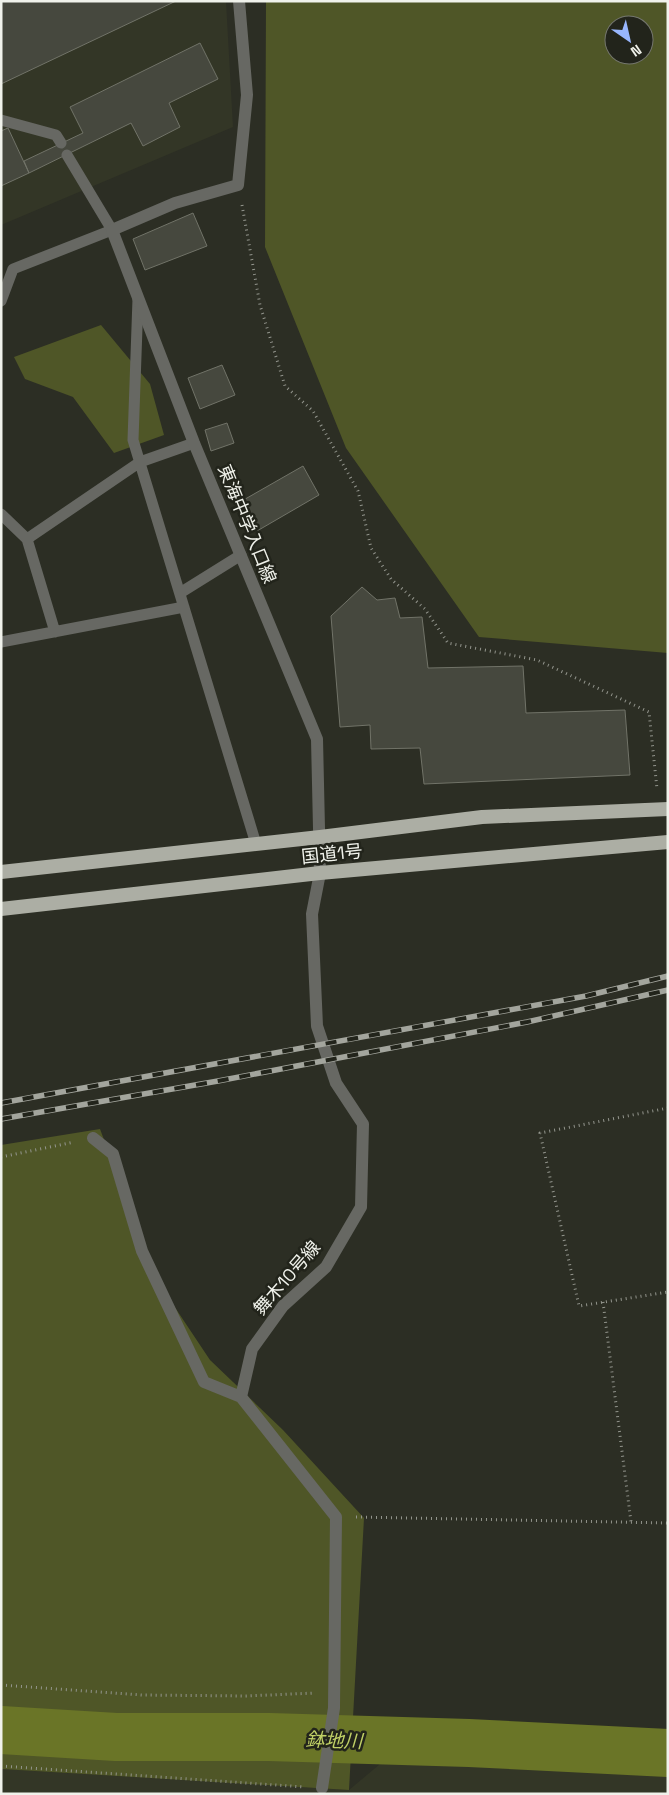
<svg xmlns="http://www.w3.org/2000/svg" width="669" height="1795" font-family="'Space Grotesk','Noto Sans JP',sans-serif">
<rect width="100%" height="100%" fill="#2c2e24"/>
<!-- built -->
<path fill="#333626" d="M1,1H226L233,127L1,225Z
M386,1759L668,1768V1794H1V1769L349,1790Z"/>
<!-- green -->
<path fill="#4f5627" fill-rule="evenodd" d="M266,1H668V653L479,637L346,448L265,247ZM614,25H644V55H614Z
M101,325L150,384L164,435L114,453L73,397L25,379L14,357Z
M100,1129L156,1279L210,1360L283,1430L364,1518L349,1790L1,1769V1145Z"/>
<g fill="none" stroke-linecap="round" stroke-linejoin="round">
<!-- river -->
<path stroke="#6a7527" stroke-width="48" d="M1,1730L116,1737H269L469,1743L668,1753"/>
</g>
<!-- building -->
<path fill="#46483e" stroke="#717368" d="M1,1H176L1,84Z
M200,43L218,79L169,103L180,127L143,146L131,123L29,173L24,161L83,133L70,107Z
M8,128L29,173L1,186V131Z
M193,213L207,246L145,270L133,239Z
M222,365L235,395L200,409L188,378Z
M227,423L234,443L211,451L205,430Z
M303,466L319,495L257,531L240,502Z
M362,587L377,600L395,598L400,618L422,617L428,668L523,666L526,713L625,710L630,775L424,784L420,748L371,749L370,725L340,727L331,616Z"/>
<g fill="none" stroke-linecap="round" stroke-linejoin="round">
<!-- path -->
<path stroke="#93958d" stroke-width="3" stroke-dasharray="1 4" stroke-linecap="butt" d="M242,205L260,305L285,386L313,411L358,491L371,548L391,579L425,609L448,643L537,660L649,712L657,789
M668,1108L540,1133L579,1306L668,1292
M1,1157L74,1142
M603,1302L631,1522
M356,1517L668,1523
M1,1685L142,1695L246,1696L315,1693
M1,1766L304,1787"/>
<!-- service -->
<path stroke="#676863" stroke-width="11" d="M1,120L56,135L61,143
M138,299L133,440L256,844
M1,301L13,269L112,230L67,155
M1,514L27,539L55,632
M27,539L140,462L194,443
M180,593L241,555
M1,642L184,607"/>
<!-- minor -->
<path stroke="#676863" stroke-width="12" d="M239,1L247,95L238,185L175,203L112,230L194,443L317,739L320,873L312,914L317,1026L336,1083L363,1124L361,1207L326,1267L283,1306L252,1349L241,1397
M93,1138L113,1154L142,1251L204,1382L241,1397L336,1517L334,1708L322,1788"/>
<!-- trunk -->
<path stroke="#acaea4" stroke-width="14" d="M1,872L320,837L482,817L668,809
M1,909L320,873L668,842"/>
<!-- rail casing -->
<g stroke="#a3a59d" stroke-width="5.5">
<path id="rail" d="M1,1103L586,996L668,976
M1,1119L218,1081L527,1022L668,990"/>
</g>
<!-- rail -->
<use href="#rail" stroke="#22241b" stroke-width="4" stroke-dasharray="11" stroke-linecap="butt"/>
</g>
<g text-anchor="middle" stroke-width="5" stroke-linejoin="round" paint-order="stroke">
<!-- street labels -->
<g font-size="18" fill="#f0f2eb" stroke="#22241b">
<text transform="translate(247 524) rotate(68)" y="6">東海中学入口線</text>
<text transform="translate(332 854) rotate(-6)" y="6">国道1号</text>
<text transform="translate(287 1278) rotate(-49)" y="6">舞木10号線</text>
</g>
<!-- water labels -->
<g font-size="19" font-style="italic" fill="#c0d066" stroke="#22241b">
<text transform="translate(334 1740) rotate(2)" y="7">鉢地川</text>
</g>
</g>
<!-- border -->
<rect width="669" height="1795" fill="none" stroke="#f0f2eb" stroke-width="5"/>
<!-- north arrow -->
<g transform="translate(629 40) rotate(146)"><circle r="24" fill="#22241b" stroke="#74766e"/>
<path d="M0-4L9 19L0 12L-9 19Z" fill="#98b6fd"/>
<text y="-8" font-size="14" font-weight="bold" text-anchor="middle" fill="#f0f2eb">N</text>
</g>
</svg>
